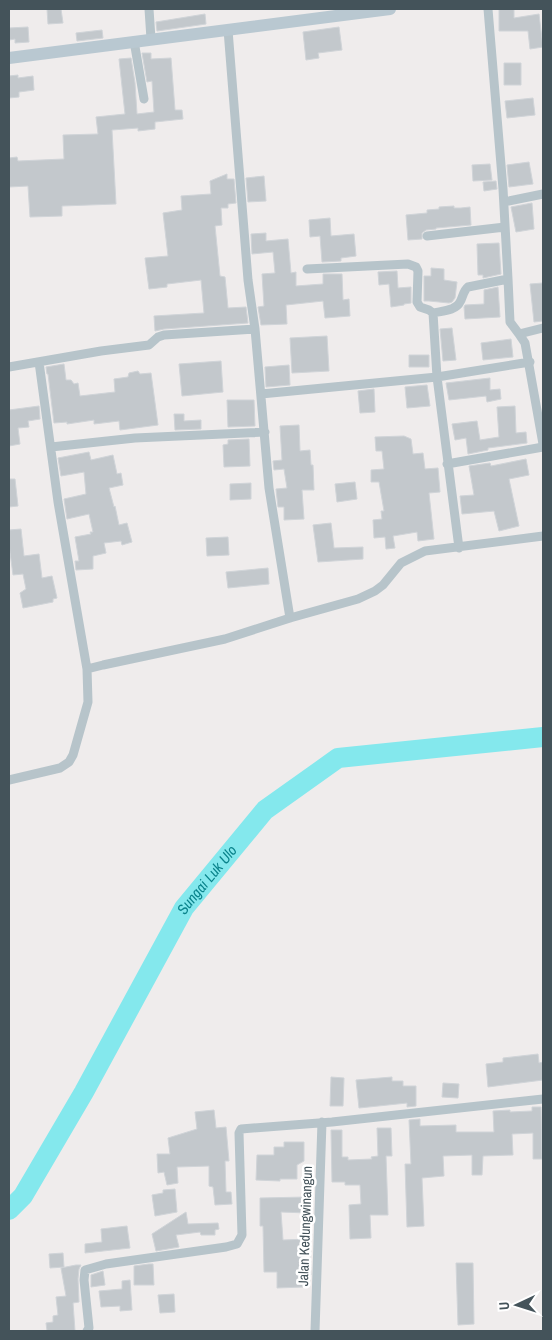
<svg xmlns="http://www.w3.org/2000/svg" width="552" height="1340" font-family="'Archivo Narrow',sans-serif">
<rect width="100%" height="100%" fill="#efecec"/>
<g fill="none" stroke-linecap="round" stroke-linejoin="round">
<!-- river -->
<path stroke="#84e8ed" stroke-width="20" id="s1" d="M9,1210L23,1196L84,1092L184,908L265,810L338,758L543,737"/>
</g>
<!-- building -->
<path fill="#c3c8cc" stroke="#d0d4d8" d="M47,9H61L63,23L48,24Z
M499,9H514V18L539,14L543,47L530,49L528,31H499Z
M205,14L206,24L157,31L156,22Z
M28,27L29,42L15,43V39L9,40V28Z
M339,27L342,50L318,53L319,58L306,60L303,32Z
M102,30L103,38L77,41L76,33Z
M142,53H151V59L171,58L175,110H182L183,119L155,122V129L138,131V128L112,130L116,204L62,206V216L30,217L28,186L9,187V158L17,157L18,161L64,159L63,135L98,134L96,117L125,114L119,59L131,58L135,83L137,114L154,112L152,81L147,82Z
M504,63H521V85H504Z
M18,75V78L33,76L34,90L19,92V97L9,98V76Z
M533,98L535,115L507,118L505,101Z
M529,162L533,184L509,187L507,165Z
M490,164L492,180L473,181L472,165Z
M227,174V179H234L236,203L228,204V208H221L222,225L215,226L220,276L225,277L228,308L246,307L248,323L164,329L155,331L154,316L204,313L201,280L167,284V287L149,289L145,258L168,256L163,213L182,210L181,196L211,194L210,181Z
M264,176L266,201L248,202L246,178Z
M496,181L497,189L484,191L483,182Z
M532,203L534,229L516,232L511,207Z
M454,206V208H461L470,207L471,225L436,228V229L426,230L422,233V239L408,240L406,215L427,213V210L439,209V207Z
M330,218L331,236L354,234L356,256L341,258V261L322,262L320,236L310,237L309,220Z
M266,233V241L288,239L291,273L296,272V286L323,284V274H342L343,300L349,299L350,316L325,318L323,301L286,305L287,324L261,325L258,307L264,306L262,274L275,273L273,252L252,254L251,234Z
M499,243L501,274L483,278V275H478L477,244Z
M431,268L444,269V280L457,282L455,298L452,302L449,303L429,301H424V276H431Z
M397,271L398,288L411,287V303L404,304V305L391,307L389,284L379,285L378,272Z
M543,283V321L534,322L530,284Z
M498,287L500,317L465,319L464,307L465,305L484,304V290Z
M452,328L456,360L443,361L440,329Z
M327,336L329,371L292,373L290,338Z
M511,339L513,357L483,360L481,343Z
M409,355H429V367H409Z
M221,361L223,392L182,396L179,364Z
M64,364L66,380H71L74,384L78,383L80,396L115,392L114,379L128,377L129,373L138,371L140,374L151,373L158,425L120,430L119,421L94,424V420L67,424V422L54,423L48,374H47L46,367Z
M289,365L290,385L266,387L265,367Z
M490,378V390L500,389L501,399L487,402L486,396L449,400L446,383Z
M427,385L430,406L407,408L405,387Z
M374,389L375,412L360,413L358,391Z
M227,400H254L255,426L228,427Z
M39,406L40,419L28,421L29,427L18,428L20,444L9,446V410Z
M515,406L516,433L526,432L527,443L488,448V450L468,454L466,438L455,440L452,424L477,421L480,440L499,437L497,407Z
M174,414H184V421L201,420V429L175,430Z
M299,425L300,451L310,450L311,465H313L314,490H302L304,519L284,520V507H278L276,489L287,488L284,469L274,470L273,461L282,460L280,426Z
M404,436L411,439L413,454L423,453L425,469L438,468L440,492L429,493L434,539L418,541L417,532L393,536L395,548L386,549L385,537L374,538L373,520L382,519L381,511H384L379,482H371V470L384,469L382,451H376L375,437Z
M249,439L250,466L224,467L223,445L228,444V440Z
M89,452L91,460L113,455L117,474L121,473L123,485L109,488L114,507L115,506L119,525L127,523L132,542L122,545L121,541L104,543L106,553L93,556V569L76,570L75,561H79L75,537L91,534L90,532H93L89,514L67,519L64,499L86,494L84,472L61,476L58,458Z
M526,459L529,475L509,479L519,526L499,531L494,511L462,514L460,496L474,495L469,466L490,463L491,466Z
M9,479H15L18,506L9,507Z
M355,482L357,499L337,502L335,484Z
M251,483V499L230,500V484Z
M331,523L334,548L363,547V559L318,562L313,525Z
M21,529L24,556L39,554L42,578L52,576L57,598L53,599V602L23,608L20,593L26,589L23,574L13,575L9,545V530Z
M228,537L229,555L207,556L206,538Z
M268,568L269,584L228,588L226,572Z
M538,1054L539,1063L543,1062V1080L488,1087L486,1064L503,1062V1058Z
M331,1077L344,1078L343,1106H330Z
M392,1077V1081H403V1086H416V1106L407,1107V1103L359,1108L356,1080Z
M443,1083L459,1084L458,1098L442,1097Z
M532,1107H541L542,1159H533V1133L512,1134L513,1155L483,1156L482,1175H472V1155L443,1156L444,1176L422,1178L424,1226L407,1227L405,1164H411L409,1120L420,1119V1126L456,1125V1132H494L493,1111L510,1110V1112L532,1111Z
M214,1110L216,1128L226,1127L229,1161H225L226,1192H231L232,1204L215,1205L213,1187L209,1186V1166L177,1167L178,1183L167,1185L164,1172L158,1173L157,1154H170L168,1138L197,1129L195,1112Z
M377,1128H391L392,1156H386L388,1215H370L371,1238L350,1239L349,1205L361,1204L360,1185H345V1182H332L331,1130H342V1157H348V1160L372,1159L371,1157L378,1156Z
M284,1142H304V1161L297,1165V1179H280V1181L256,1180L257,1155H274V1147H284Z
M175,1189L177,1212L155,1216L152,1195L163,1193V1190Z
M307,1197L308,1213L281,1212L283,1240L309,1239L311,1275H303V1287L277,1288V1272H264L263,1226H260V1198Z
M186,1212L188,1224L218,1223L219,1229L215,1230V1235H201L200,1232L176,1235L179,1247L156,1251L152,1234Z
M127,1226L130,1248L85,1253V1244L102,1242L101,1229Z
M63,1253L64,1267L50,1268L49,1254Z
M456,1263H473L474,1324L458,1325Z
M149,1264H153L154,1285H134V1266Z
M76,1265H81L79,1269L78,1279L79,1302L73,1303L75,1331H47L46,1323L53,1322V1316L58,1315L56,1297L66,1296L61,1268Z
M103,1271L105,1285L91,1287V1275Z
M130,1280L132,1310L120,1311V1306L101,1307L99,1291L122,1289V1281Z
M174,1294L175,1312L160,1313L158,1295Z"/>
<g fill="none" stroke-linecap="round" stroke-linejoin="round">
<!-- minor -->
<path stroke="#b7c4ca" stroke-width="9" d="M149,9L151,39
M488,9L503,189L508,279
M228,30L248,280L255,329L269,488L290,618
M134,41L144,99
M504,202L543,194
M427,236L505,227
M307,269L408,264L416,267L418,271L417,302L420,307L429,310L433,313L437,377L459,548
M433,313C441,311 456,311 460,302C463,297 463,291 468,287L508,279L510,322L519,334
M543,328L519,334L525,343L543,444
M39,362L58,502L87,669
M9,367L101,351L149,345L158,337L164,335L255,329
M261,394L437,377L530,362
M51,447L135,438L265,432
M447,464L543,447
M9,780L60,768L69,762L73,755L88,702L87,669L103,665L225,639L290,618L358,599L375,591L383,585L401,563L425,551L543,536
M87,1331L89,1328L84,1280L85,1270L106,1264L226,1247L237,1244L242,1235L239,1133L241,1129L332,1122L543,1099
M315,1331L322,1122"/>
<!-- secondary -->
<path stroke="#b9c8d1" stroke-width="12" d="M9,58L390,9"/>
</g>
<g text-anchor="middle" stroke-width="5" stroke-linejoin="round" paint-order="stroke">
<!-- street labels -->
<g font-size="14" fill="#44535a" stroke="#fff">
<text transform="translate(305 1226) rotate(-88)" y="5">Jalan Kedungwinangun</text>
</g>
<!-- water labels -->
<g font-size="15" font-style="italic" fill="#0a838b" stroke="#fff">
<text dy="5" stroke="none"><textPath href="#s1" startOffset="386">Sungai Luk Ulo</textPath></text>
</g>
</g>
<!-- border -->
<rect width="552" height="1340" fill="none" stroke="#44535a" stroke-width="20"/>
<!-- north arrow -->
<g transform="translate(517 1305) rotate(266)" stroke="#ffffff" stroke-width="4" paint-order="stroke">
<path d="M0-4L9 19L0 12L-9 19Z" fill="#44535a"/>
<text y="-8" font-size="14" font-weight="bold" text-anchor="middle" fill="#44535a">U</text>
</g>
</svg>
